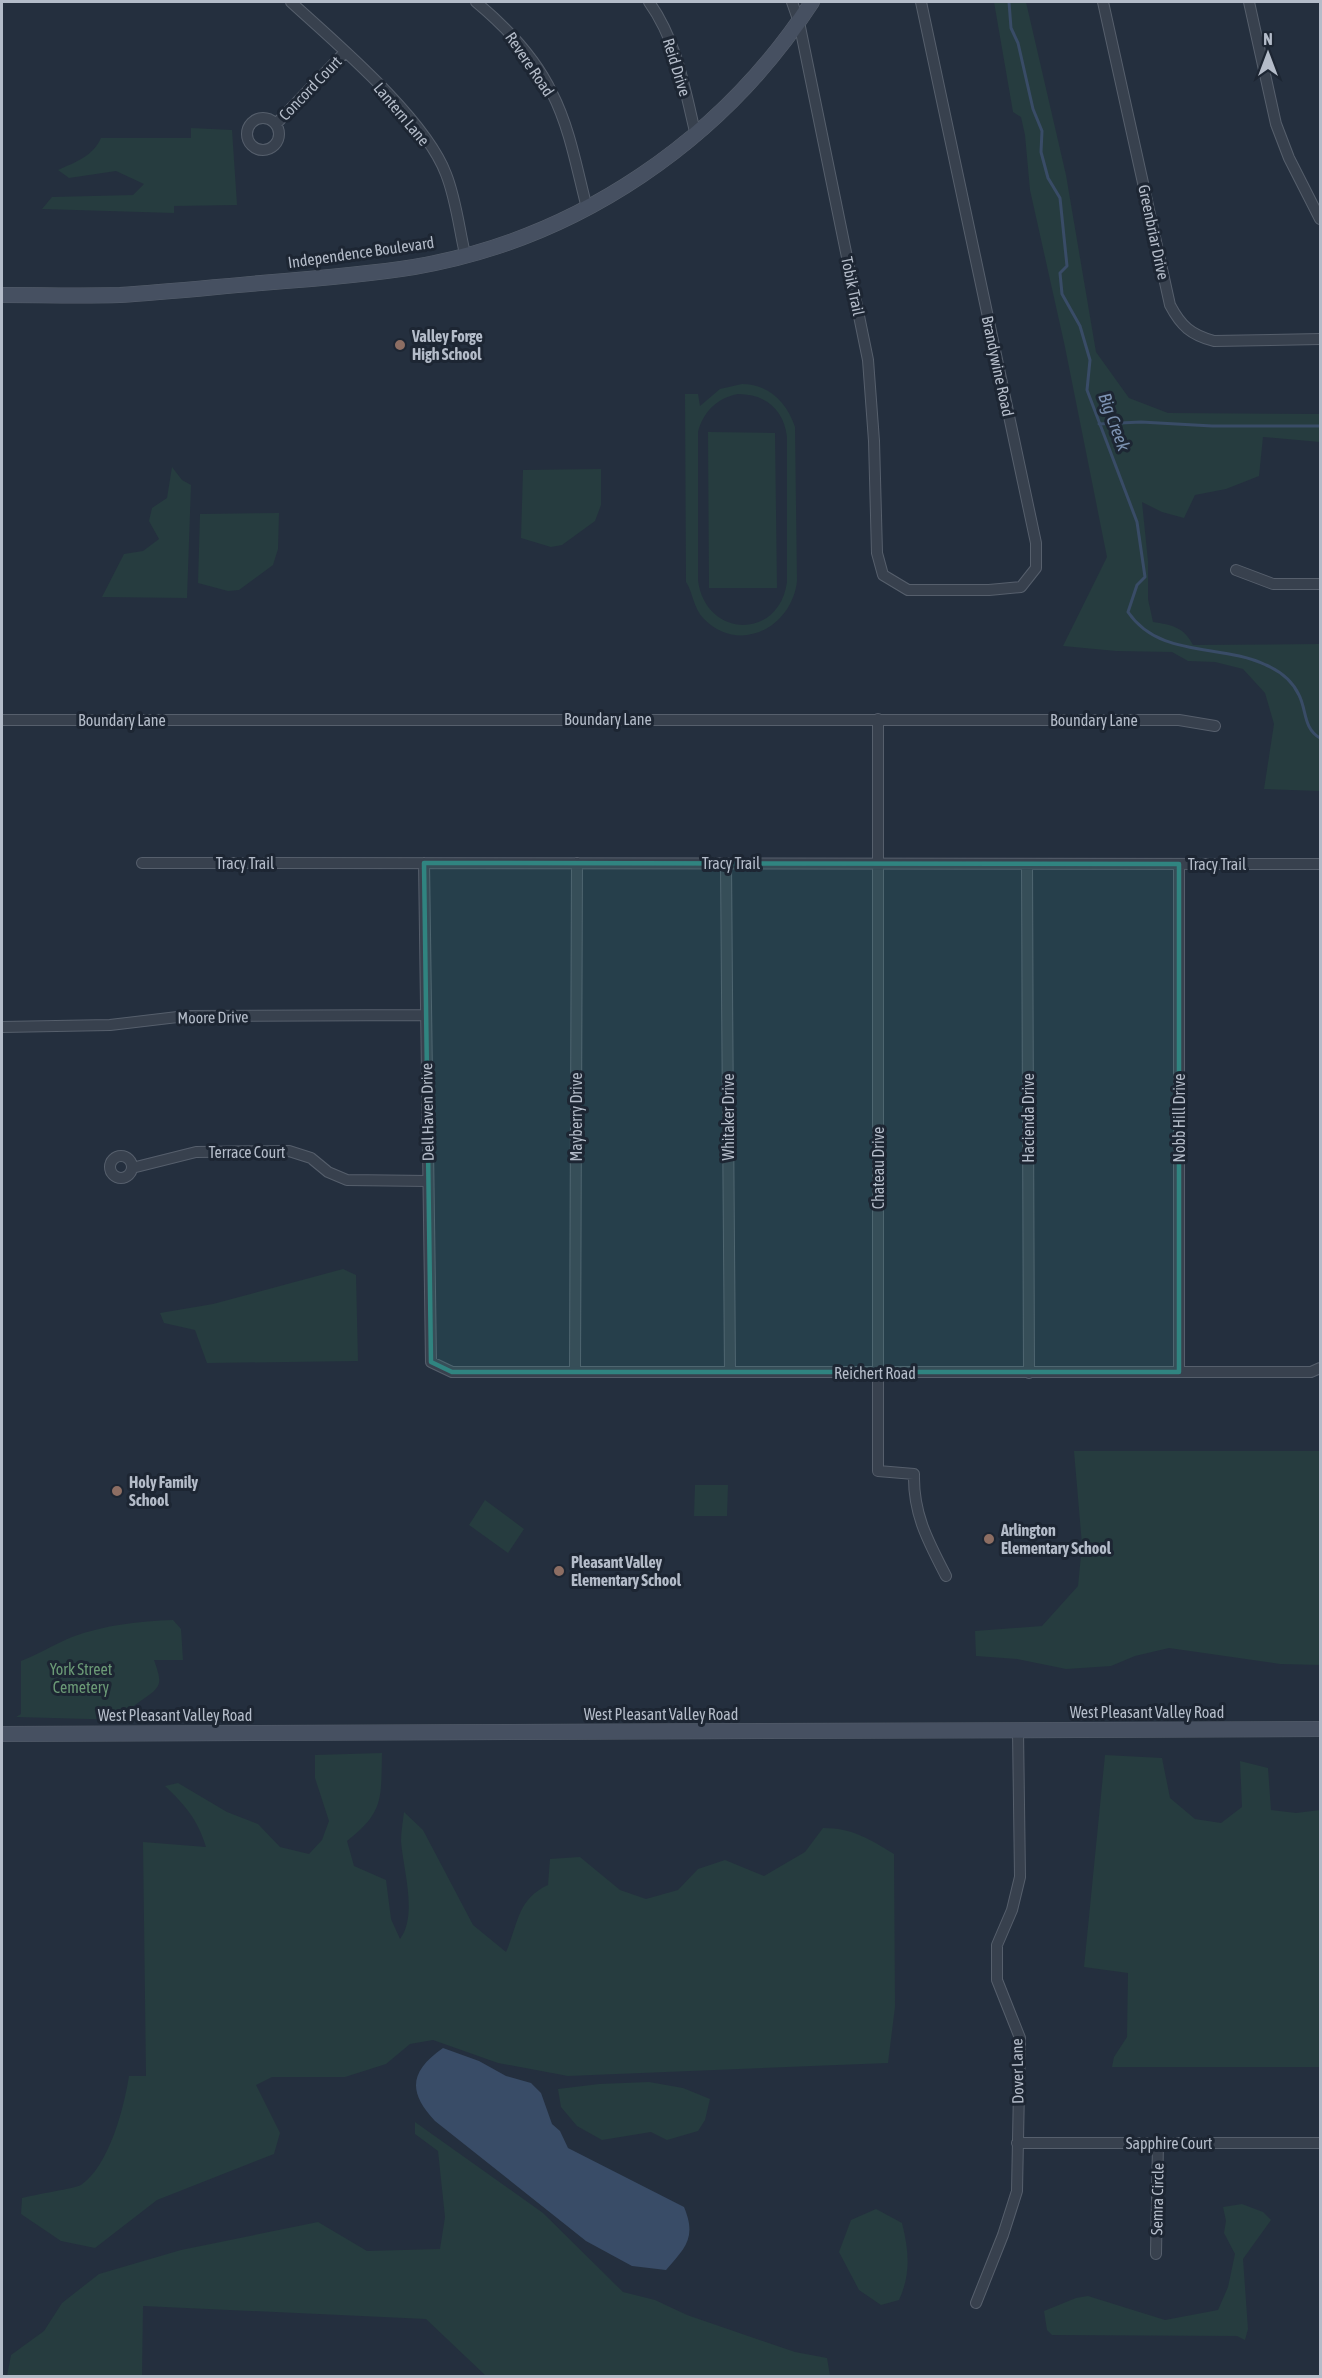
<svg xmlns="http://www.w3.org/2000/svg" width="1322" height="2378" font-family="'Asap Condensed',sans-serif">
<rect width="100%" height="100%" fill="#242f3e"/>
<!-- green -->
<path fill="#263c3f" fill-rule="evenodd" d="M994,2H1026L1066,175L1096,352L1129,398L1168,413L1320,414V442L1263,437L1259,476L1226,489L1195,495L1184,518L1162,512L1142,502L1148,561V599L1153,622C1172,625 1184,627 1193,645L1320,644V791L1264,789L1274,724L1265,693L1243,669L1215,662L1188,661L1172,652L1116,651L1063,646L1107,557L1065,347L1030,190L1025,135L1021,117L1013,112Z
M191,128L232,130L237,205L174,206V213L42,209L52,197L133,195L144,184L116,171L69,178L58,170C76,162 93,156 101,138H191Z
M742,384C768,384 787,402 795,427L797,581C792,627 740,655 704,619C693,608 693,592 686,582L685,394H698L700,406L720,389ZM738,394C766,394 784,410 787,437V582C779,641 705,638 698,580V432C703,412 717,398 738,394Z
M708,432L775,433L777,588H709Z
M172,467L182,480L191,485L187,598L102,597L124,554L143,551L159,539L149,521L152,508L167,498Z
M601,469V505L595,521L562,545L551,547L521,538L523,470Z
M279,513L278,549L273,565L239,590L228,591L198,583L200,514Z
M343,1269L356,1275L358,1361L207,1363L195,1330L164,1323L160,1313L213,1304Z
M1074,1451H1320V1665L1280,1664L1169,1648L1135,1656L1111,1666L1066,1669L1017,1659L976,1656L975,1631L1042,1626L1078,1586L1082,1545Z
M695,1485H728L727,1516H694Z
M485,1500L524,1529L508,1553L469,1525Z
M173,1620L181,1629L183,1660H154C162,1683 163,1686 142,1700C136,1704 133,1708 125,1709V1720L16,1717L21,1714V1661C39,1654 55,1644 72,1637C105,1625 139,1621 173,1620Z
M382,1753C381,1799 384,1812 347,1841L354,1866L386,1880L391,1919L400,1939C418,1915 403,1869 401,1841C401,1831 403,1821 404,1812L423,1830L473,1925L506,1952C518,1925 517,1899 548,1885L550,1859L580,1857L620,1890L646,1899L678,1890L698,1869L725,1860L764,1876L805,1852L823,1828C853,1828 869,1839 894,1854L895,2007L888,2063L568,2076L498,2063L433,2040L410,2044L386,2064L345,2077H272L256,2085L280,2133L274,2154L157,2200L95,2248L61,2241L21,2214L22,2198C32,2195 77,2188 81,2185C109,2166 124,2108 129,2076H146L143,1842L206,1847C198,1820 185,1805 165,1786L178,1783L227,1812L258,1824L280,1847L309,1854L322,1840L329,1821L315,1778V1755Z
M1105,1755L1162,1758L1170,1798L1195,1819L1221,1823L1242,1807L1240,1761L1268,1768L1271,1810L1296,1813L1320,1810V2067H1112L1114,2057L1127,2037L1128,1973L1084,1967Z
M649,2082L683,2088L710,2099L705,2120L698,2131L667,2140L651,2132L602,2140L577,2126L561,2107L558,2089L599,2084Z
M415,2122L543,2213L623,2292L655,2300L687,2315L795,2352L827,2358L830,2376H486L426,2319L143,2306L142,2376H7L11,2355L44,2331L62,2303L99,2274L181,2250L318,2222L367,2251L440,2249L445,2217L438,2151L415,2134Z
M1242,2204L1263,2212L1271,2220L1243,2259L1248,2329L1245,2340L1237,2336L1052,2335L1047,2330L1044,2311L1076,2298L1088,2296L1165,2320L1218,2310L1228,2287L1235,2254L1224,2233L1226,2221L1223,2207Z
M876,2209L902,2223C909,2251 911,2274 899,2300L881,2305L859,2290L839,2252L851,2220Z"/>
<!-- water -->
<path fill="#394c67" d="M443,2048L479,2061L506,2076L531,2083L541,2093L552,2124L560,2131L568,2148L684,2207C697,2238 685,2248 666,2270L632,2266L586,2241L435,2121C408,2092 409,2072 443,2048Z"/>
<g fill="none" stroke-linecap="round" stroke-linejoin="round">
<!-- stream -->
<path stroke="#394c67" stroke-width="3" d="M1009,2L1011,28L1018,43L1033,109L1042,131L1041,152L1048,178L1060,198L1067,266L1060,273L1062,294L1080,326L1090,360L1087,390L1137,522L1145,577L1137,585L1128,612C1160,659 1221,643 1266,665C1280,671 1292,680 1299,695C1307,711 1303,728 1320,738
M1099,424L1141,422L1212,426H1320"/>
<!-- street casing -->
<g stroke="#565f6c" stroke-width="12">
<path id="street" d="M291,2C336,43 425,118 446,174C456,199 459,228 465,254
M476,2C506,27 535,57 552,93C570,128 577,170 587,208
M649,2C677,41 685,90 696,136
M792,2L799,22L868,360L874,441L877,553L883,575L908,590H989L1021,587L1036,568V543L921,2
M1103,2L1170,305C1181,326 1191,335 1214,341L1320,339
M1249,2L1276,124L1289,158L1320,219
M247 134a16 16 0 1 1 32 0a16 16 0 1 1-32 0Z
M276,124L345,52
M1236,570L1273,584H1320
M878,719V1471L914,1474C913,1514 928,1541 946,1576
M2,720H1179L1215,726
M142,863L1320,864
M424,863L431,1362L452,1372H1311L1320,1368
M726,863L730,1372
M1027,864L1029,1373
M1179,864V1372
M2,1027L110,1025L186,1016L424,1015
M110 1167a11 11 0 1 1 22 0a11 11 0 1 1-22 0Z
M132,1168L196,1152L289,1151L311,1158L328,1172L347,1180L428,1181
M575,1372L577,863
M1017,2143H1320
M1156,2254L1158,2143
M976,2303L1003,2235L1017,2191L1020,2038L997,1980V1945L1012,1910L1020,1877L1018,1731"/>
</g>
<!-- secondary casing -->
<g stroke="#565f6c" stroke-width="16">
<path id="secondary" d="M2,295C41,295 81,296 120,295C167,292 214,287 261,283C312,279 364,275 414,267C578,239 722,140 812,2
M2,1734L1320,1729"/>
</g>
<!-- street -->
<use href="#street" stroke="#38414e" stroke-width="10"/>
<!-- secondary -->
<use href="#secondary" stroke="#465061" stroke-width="15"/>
</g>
<!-- marked area -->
<path fill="#308480" fill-opacity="0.2" stroke="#308480" stroke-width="4.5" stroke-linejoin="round" d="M424,863L1179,864V1372H452L431,1362Z"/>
<!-- markers -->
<g fill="#8d6e63" stroke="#1d2633" stroke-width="2">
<circle cx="400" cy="345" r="6"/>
<circle cx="117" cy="1491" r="6"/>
<circle cx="989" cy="1539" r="6"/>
<circle cx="559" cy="1571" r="6"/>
</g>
<g text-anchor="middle" stroke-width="6" stroke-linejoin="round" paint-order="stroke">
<!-- street labels -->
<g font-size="16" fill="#b4bcc9" stroke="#1d2633">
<text transform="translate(530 64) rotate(56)" y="6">Revere Road</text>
<text transform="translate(677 67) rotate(73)" y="6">Reid Drive</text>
<text transform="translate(310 88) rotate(-46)" y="6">Concord Court</text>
<text transform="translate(402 114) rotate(50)" y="6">Lantern Lane</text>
<text transform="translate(1154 232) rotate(78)" y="6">Greenbriar Drive</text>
<text transform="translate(361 252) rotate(-8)" y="6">Independence Boulevard</text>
<text transform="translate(853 286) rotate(78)" y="6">Tobik Trail</text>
<text transform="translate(998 366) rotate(78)" y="6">Brandywine Road</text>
<text x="608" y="725">Boundary Lane</text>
<text x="122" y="726">Boundary Lane</text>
<text x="1094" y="726">Boundary Lane</text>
<text x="245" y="869">Tracy Trail</text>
<text x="731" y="869">Tracy Trail</text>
<text x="1217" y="870">Tracy Trail</text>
<text transform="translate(213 1017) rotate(-1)" y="6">Moore Drive</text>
<text transform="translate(427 1112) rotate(-91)" y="6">Dell Haven Drive</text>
<text transform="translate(576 1117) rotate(-90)" y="6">Mayberry Drive</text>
<text transform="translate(728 1117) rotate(-90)" y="6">Whitaker Drive</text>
<text transform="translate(1028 1118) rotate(-90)" y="6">Hacienda Drive</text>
<text transform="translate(1179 1118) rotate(-90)" y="6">Nobb Hill Drive</text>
<text x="247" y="1158">Terrace Court</text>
<text transform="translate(878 1168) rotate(-90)" y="6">Chateau Drive</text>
<text x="875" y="1379">Reichert Road</text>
<text x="1147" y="1718">West Pleasant Valley Road</text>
<text x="661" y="1720">West Pleasant Valley Road</text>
<text x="175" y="1721">West Pleasant Valley Road</text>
<text transform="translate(1017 2071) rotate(-91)" y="6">Dover Lane</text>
<text x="1169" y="2149">Sapphire Court</text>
<text transform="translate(1157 2199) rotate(-89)" y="6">Semra Circle</text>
</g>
<!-- poi labels -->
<g font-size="16" font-weight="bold" fill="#b4bcc9" stroke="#1d2633" text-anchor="start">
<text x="412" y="342">Valley Forge<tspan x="412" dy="18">High School</tspan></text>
<text x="129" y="1488">Holy Family<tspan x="129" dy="18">School</tspan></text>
<text x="1001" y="1536">Arlington<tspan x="1001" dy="18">Elementary School</tspan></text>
<text x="571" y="1568">Pleasant Valley<tspan x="571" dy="18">Elementary School</tspan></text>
</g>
<!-- park labels -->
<g font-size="16" fill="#6b9a76" stroke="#1d2633">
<text x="81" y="1675">York Street<tspan x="81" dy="18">Cemetery</tspan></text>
</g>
<!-- water labels -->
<g font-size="18" font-style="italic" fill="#7c92b1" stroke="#1d2633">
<text transform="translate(1114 422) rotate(70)" y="6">Big Creek</text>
</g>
</g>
<!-- border -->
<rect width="1322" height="2378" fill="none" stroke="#b4bcc9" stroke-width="6"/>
<!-- north arrow -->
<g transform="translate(1268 54)" stroke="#1d2633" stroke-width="4.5" paint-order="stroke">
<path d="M0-4.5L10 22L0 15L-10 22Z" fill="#b4bcc9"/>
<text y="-9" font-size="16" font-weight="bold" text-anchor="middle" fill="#b4bcc9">N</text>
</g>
</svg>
